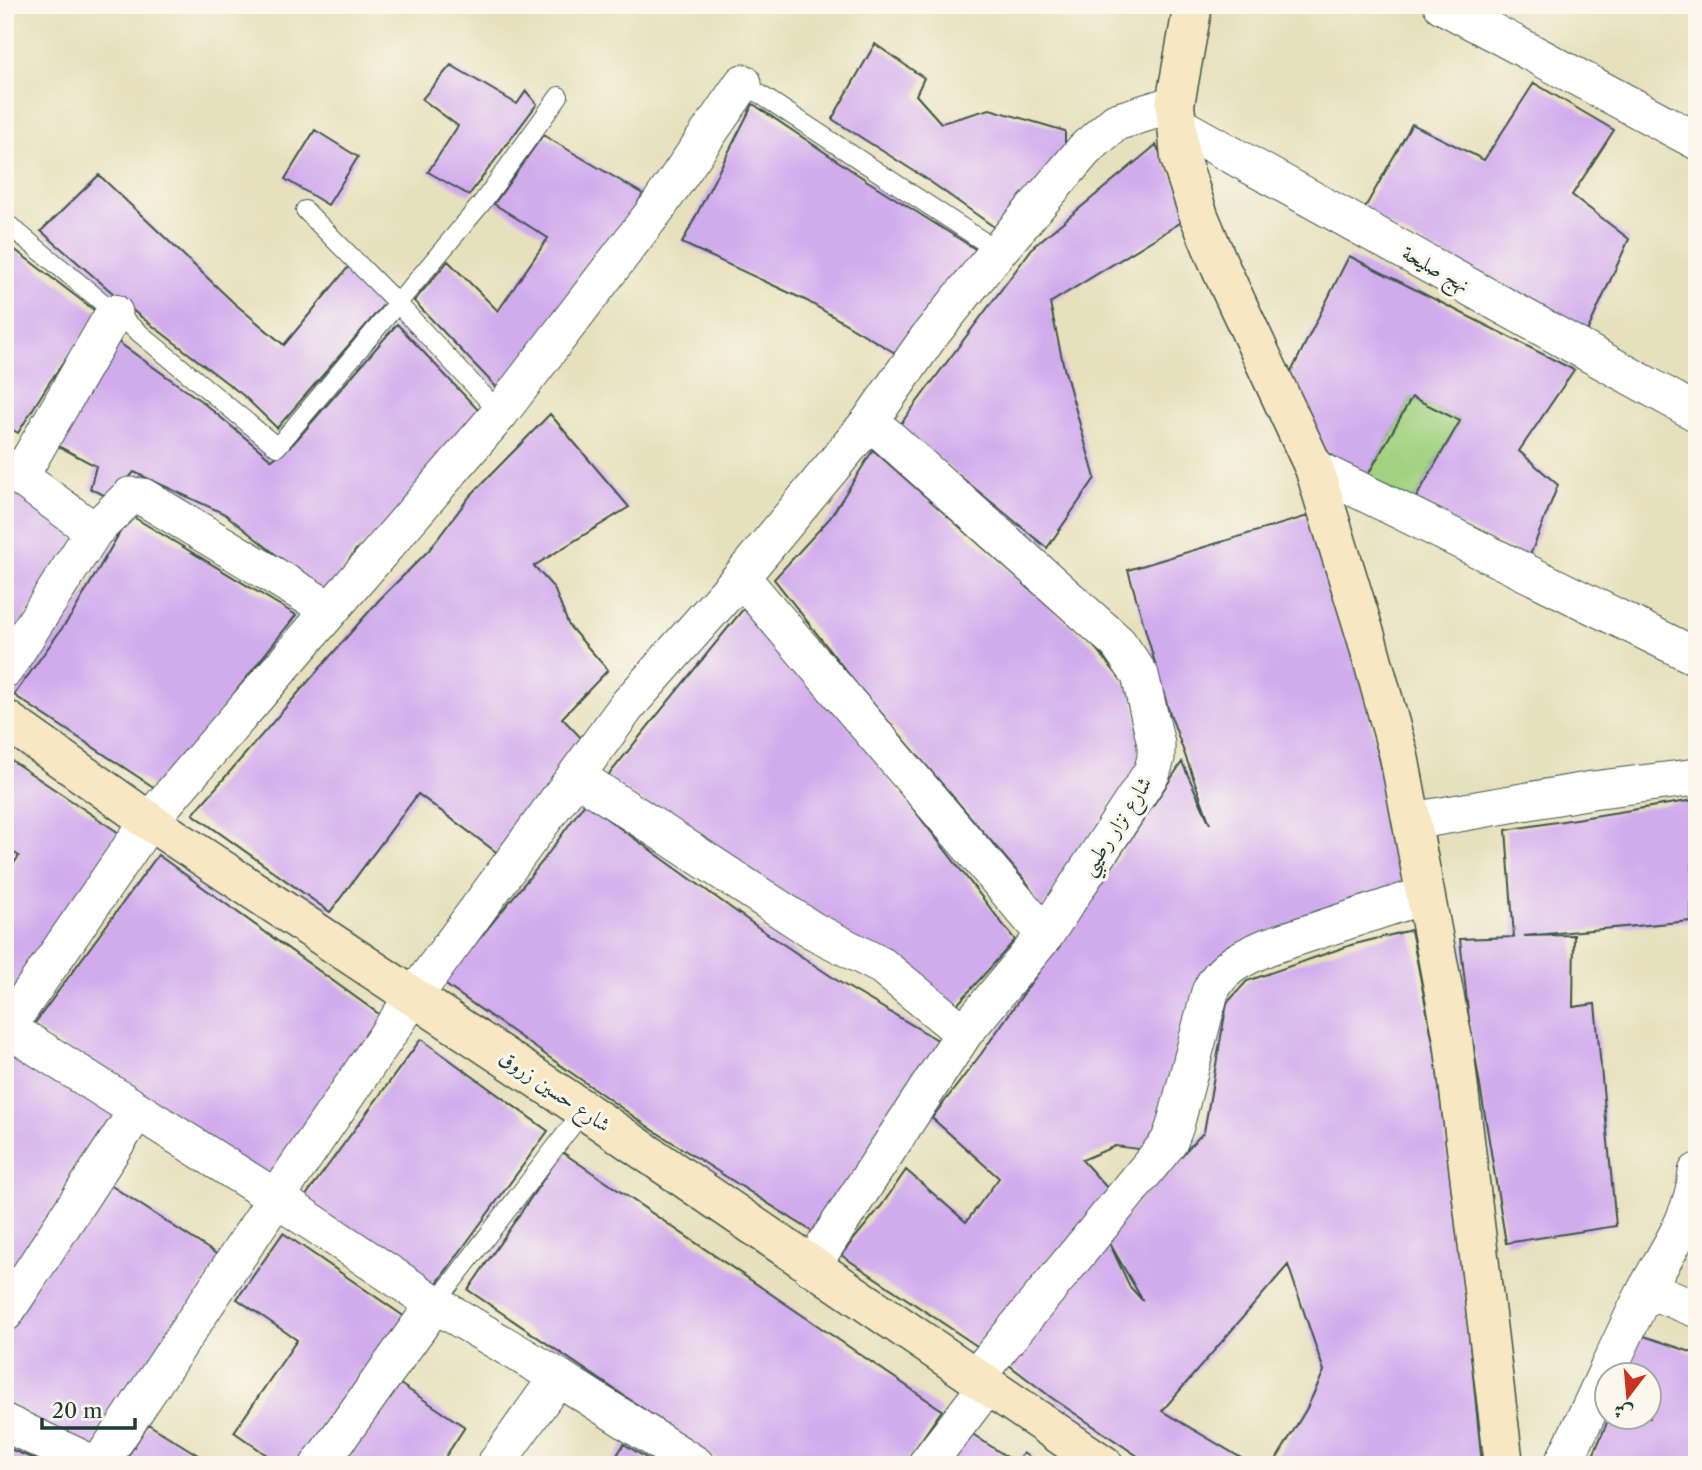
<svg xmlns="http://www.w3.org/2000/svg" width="1702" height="1470" font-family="'Libre Caslon Text',Amiri,serif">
<rect width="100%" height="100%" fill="#fbf7ec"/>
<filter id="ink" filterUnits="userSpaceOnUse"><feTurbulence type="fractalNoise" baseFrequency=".0143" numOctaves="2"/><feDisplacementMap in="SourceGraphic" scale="14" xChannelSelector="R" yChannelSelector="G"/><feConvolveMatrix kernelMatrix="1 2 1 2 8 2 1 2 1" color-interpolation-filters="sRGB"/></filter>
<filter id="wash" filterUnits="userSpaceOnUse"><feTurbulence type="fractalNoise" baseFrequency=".00686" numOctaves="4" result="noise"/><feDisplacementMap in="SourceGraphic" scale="28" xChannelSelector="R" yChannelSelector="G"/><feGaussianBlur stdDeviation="1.57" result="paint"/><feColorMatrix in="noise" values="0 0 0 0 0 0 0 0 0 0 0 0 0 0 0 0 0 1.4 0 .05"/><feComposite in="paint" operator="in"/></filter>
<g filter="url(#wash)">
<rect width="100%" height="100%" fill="#e7e0bc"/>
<!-- green -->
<path fill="#a2d280" stroke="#60885a" stroke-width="2" d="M1412,397L1460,421L1413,503L1366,478Z"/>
<g id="blocks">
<!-- building -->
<path fill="#d1aced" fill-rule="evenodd" d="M875,44L924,78L916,95L941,123L990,109L1065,131V157L1004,234L925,178L832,119Z
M451,65L517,104L526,91L537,104L469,195L428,172L458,126L422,99Z
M1534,83L1614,130L1572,195L1629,239L1586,334L1363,211L1412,124L1484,160Z
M753,104L869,182L980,252L907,360L807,301L682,243Z
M315,130L358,157L328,205L285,179Z
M543,135L643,194L623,228L501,392L414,301L448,261L498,311L548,238L494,204Z
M1156,145L1193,215L1050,303L1064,368L1095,478L1047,548L899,426L1034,246Z
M99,175L234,303L284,345L350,265L386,302L277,428L244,396L136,313L41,231Z
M14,249L98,313L49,383L18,433L5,425V264Z
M1349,256L1574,370L1519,451L1558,485L1529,558L1413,503L1460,421L1412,397L1366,478L1323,449L1288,378Z
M397,324L480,412L395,518L356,550L325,594L225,514L134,472L111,498L90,489L96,466L54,444L88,395L118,342L201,401L272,460L293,444Z
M550,414L629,507L534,566L554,588L569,626L608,670L562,718L588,745L503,857L418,794L330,912L193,814L379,600L429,550L470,496Z
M873,450L1093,645L1133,694L1143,760L1041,910L1028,884L858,686L774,579L830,518Z
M5,484L78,538L5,647Z
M1321,512L1410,888L1235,945L1161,1152L1115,1146L1082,1160L1110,1191L983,1350L841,1255L882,1205L906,1170L966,1222L999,1178L932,1118L981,1054L1100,885L1182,762L1210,824L1168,708L1128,570Z
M130,515L296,615L158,790L14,695L73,613Z
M744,608L828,699L1015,940L956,1006L776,895L607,777Z
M5,756L122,835L5,1009V876L19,856L5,847Z
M1694,800L1691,921L1524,936L1574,935L1573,1007L1595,1004L1616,1226L1506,1243L1469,1019L1460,939L1514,937L1506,830Z
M585,803L759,928L841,983L946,1045L816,1234L653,1130L443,983L542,862Z
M158,855L390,1022L276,1186L32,1027Z
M1411,930L1435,1053L1468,1324L1482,1465H1273L1307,1408L1324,1371L1288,1265L1162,1411L1253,1465H1151L1052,1398L1005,1362L1145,1193L1204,1132L1227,1003L1247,981L1351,945ZM1109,1242L1143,1301L1130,1287Z
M421,1039L548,1131L429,1294L302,1201Z
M13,1049L117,1112L5,1296V1062Z
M562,1152L942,1410L904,1465H726L468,1290Z
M104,1181L221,1257L91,1457L5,1401V1333Z
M283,1233L405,1317L302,1465H281L234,1432L297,1340L237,1299Z
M1641,1335L1697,1354V1465H1589L1609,1418H1650V1376H1625Z
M397,1382L465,1427L440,1465H360L347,1456Z
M148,1424L206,1460L203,1465H132L125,1461Z
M971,1433L1016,1463L1023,1453L1041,1465H950Z
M624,1444L657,1465H611Z
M5,1447L49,1465H5Z"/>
</g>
</g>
<g filter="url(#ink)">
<use href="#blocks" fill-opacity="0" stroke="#3d5548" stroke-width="2"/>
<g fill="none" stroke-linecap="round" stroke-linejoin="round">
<!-- lane casing -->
<g stroke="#3d5548" stroke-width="20">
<path id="lane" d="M743,83L998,251
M305,210L397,303L500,413
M10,226L277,447L481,204L559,96
M435,1304L584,1110"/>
</g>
<!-- street casing -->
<g stroke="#3d5548" stroke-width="39">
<path id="street" d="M1442,5L1697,141
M1176,124L1697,413
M5,466L94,531
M1314,468L1697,657
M20,476L114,313
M741,577L1045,935
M5,669L94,531L130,496L143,497L329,609
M576,776L812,930L882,966L964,1033
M1413,821L1592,790L1697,777
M7,1028L276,1198L435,1304L558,1377L696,1465
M5,1030L149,821L500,413L657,208L743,83
M811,1267L964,1033L1045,935L1152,772L1156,758V744L1140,675L1118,643L870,421
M1647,1289L1697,1309
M5,1313L137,1111
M975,1378L1169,1142L1175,1126L1210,992C1221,967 1244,957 1267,947L1425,895
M5,1423L95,1465
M99,1465L276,1198L414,996L627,706L741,577L870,421L928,338L998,251L1085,149L1116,122L1175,104
M319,1465L435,1304
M495,1465L558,1377
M926,1465L987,1386
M1562,1465C1592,1407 1617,1347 1646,1290C1667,1251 1693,1217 1697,1172"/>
</g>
<!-- secondary casing -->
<g stroke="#3d5548" stroke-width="41">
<path id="secondary" d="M1193,5L1175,104L1180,158L1199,216L1221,269L1314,468L1367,640L1399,756L1453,1040L1504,1465
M5,719L149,821L584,1110L1104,1465"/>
</g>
<!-- lane -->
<use href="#lane" stroke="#fff" stroke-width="18"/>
<!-- street -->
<use href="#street" stroke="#fff" stroke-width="37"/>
<!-- secondary -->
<use href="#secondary" stroke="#f7e8c3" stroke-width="38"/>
</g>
</g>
<g text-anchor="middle" stroke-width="6" stroke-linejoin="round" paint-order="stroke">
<!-- street labels -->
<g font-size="21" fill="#1f3d34" stroke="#fbf7ec">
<text transform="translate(1436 269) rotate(29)" y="7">نهج صليحة</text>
<text transform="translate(1116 826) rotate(-57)" y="7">شارع نزار رطيبي</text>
<text transform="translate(555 1091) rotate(34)" y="7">شارع حسين زروق</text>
</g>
</g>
<!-- margin -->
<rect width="1702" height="1470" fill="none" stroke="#fbf7ec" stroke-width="28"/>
<!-- north arrow -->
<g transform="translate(1628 1396) rotate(196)"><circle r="33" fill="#fbf7ec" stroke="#a3ada2" stroke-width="2"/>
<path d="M0-5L12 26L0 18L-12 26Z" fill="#c8321e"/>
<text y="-10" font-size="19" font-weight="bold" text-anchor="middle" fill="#1f3d34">ش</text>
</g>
<!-- scale -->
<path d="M42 1418v10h93v-10" fill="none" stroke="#1f3d34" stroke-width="3.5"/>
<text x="52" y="1418" font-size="21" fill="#1f3d34" stroke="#fbf7ec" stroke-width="5" paint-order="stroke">20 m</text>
</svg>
